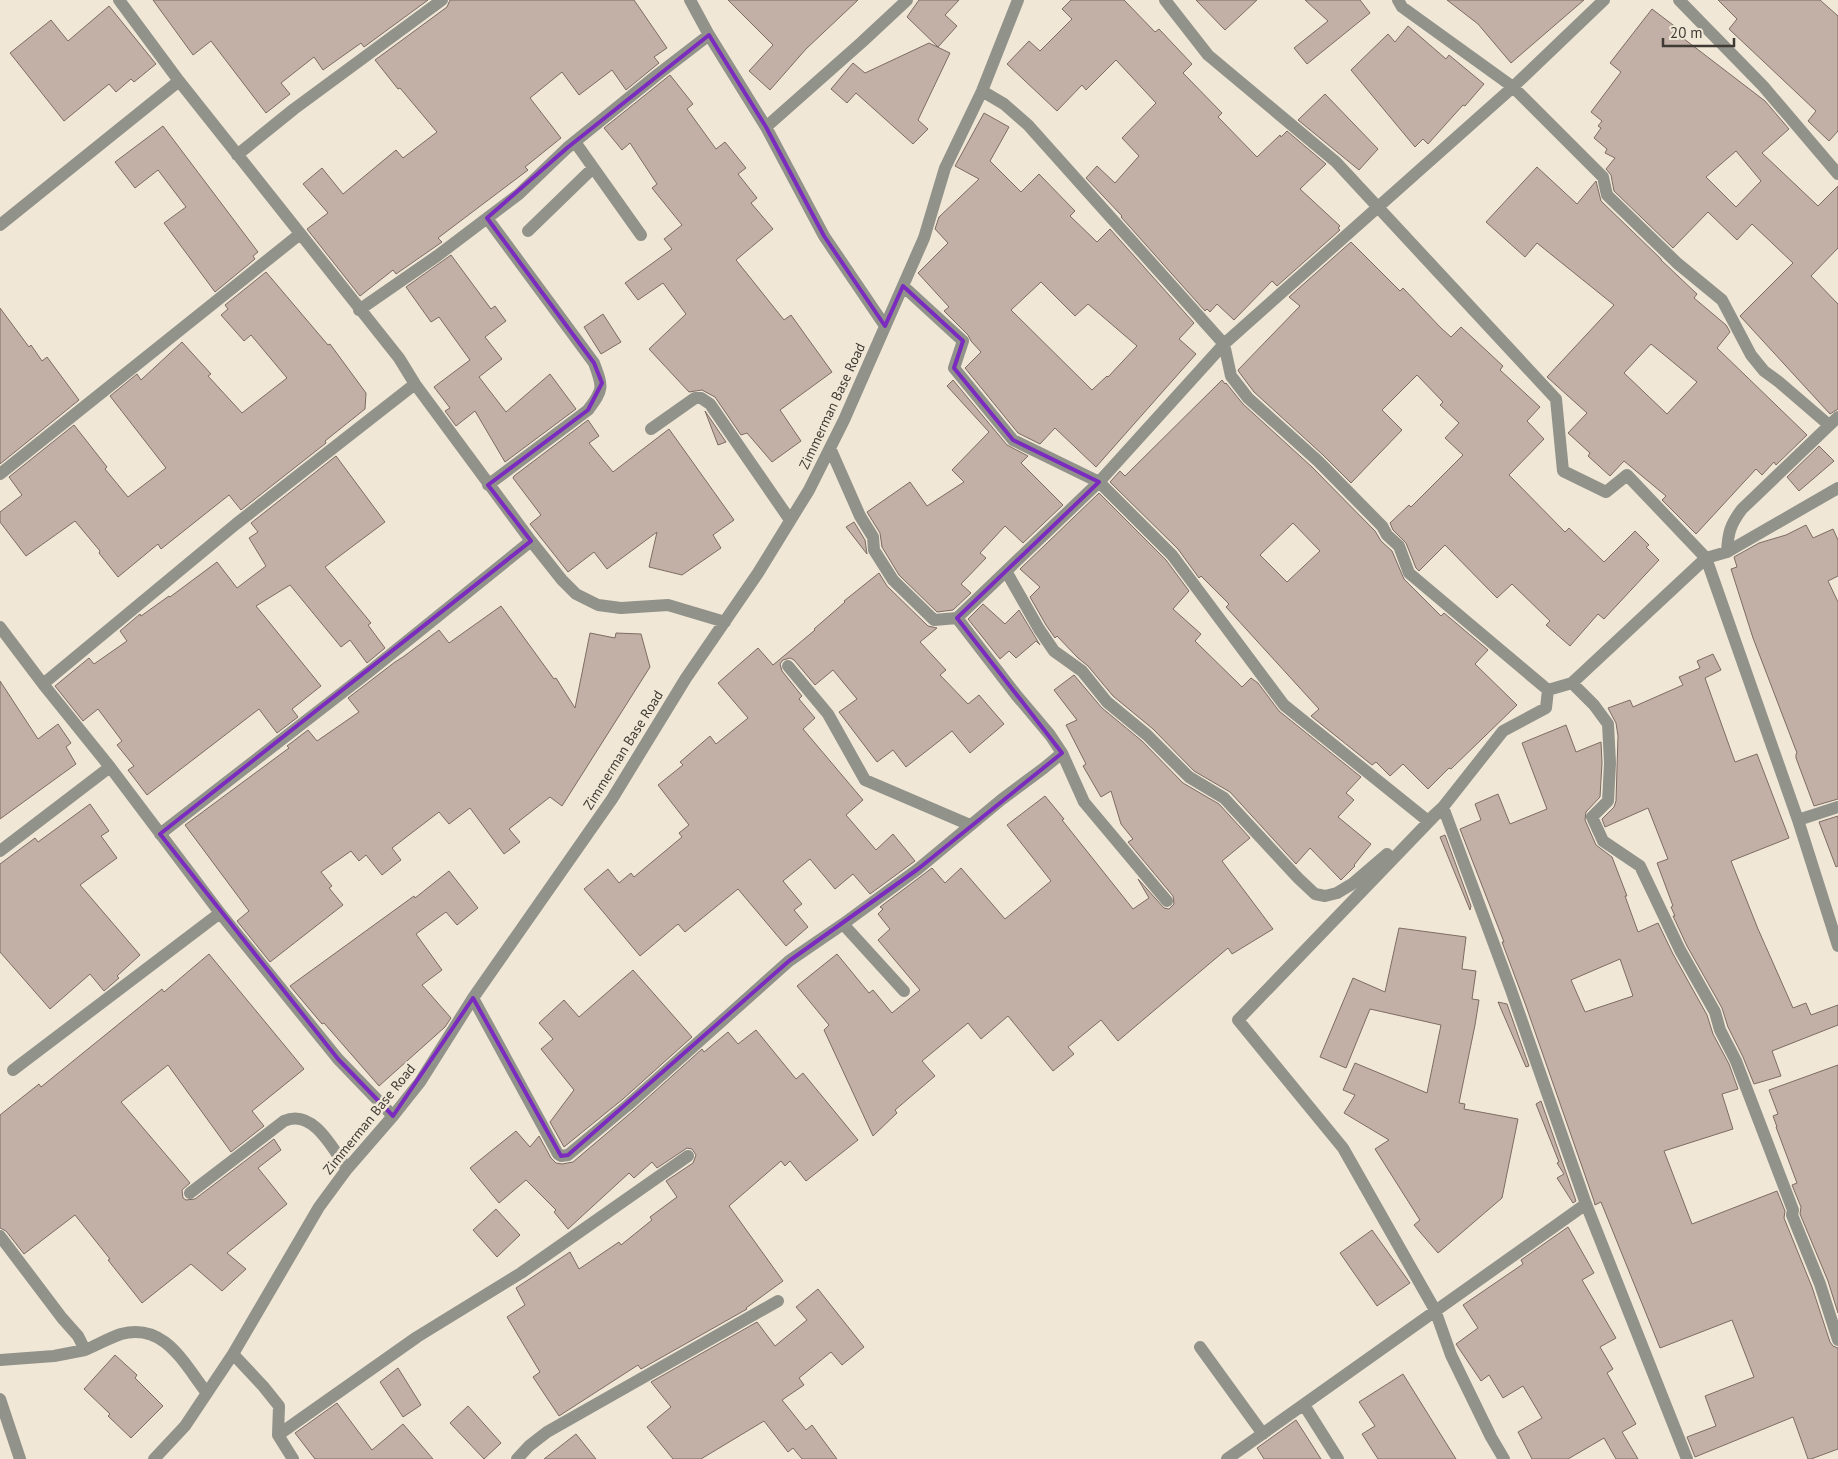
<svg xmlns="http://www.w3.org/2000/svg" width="1838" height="1459" font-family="'PT Sans',sans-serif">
<rect width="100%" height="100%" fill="#f1e7d6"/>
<!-- building -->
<path fill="#c2b0a6" stroke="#7d6c63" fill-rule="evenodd" d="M153,0H428L364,47L361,43L323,70L314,57L281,83L290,94L266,113L211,41L193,55Z
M450,0H634L667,48L654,57L659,63L626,90L612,70L579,95L562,72L530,98L561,138L525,167L528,170L438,238L442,242L396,274L393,270L360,296L307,229L328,213L303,184L322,168L343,194L396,150L403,158L437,132L400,88L398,89L375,60L447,7Z
M728,0H858L806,49L770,90L749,71L773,45Z
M919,0H959L945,15L957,26L938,47L907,17Z
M1071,0H1124L1155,32L1159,29L1192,64L1183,73L1222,113L1218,117L1257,157L1280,135L1281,137L1287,131L1326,164L1300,189L1340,226L1338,228L1340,230L1277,286L1272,281L1234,320L1217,304L1210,312L1207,309L1205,311L1121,217L1122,216L1086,178L1097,166L1115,183L1139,156L1122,138L1156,103L1116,60L1086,90L1082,85L1057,111L1007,64L1029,41L1040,51L1072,19L1062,9Z
M1196,0H1257L1225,30Z
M1305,0H1360L1370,13L1307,64L1294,48L1328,21Z
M1447,0H1584L1511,63L1478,24Z
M1718,0H1820L1838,16V131L1829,141L1808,121L1816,111L1729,29L1737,19Z
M109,6L156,64L134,82L131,79L116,92L109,84L64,121L10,53L51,20L68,41Z
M1652,9L1677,28L1675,32L1765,101L1789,129L1762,153L1818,206L1838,186V248L1811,276L1838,304V409L1830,414L1740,316L1793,263L1752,224L1737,240L1708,212L1673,248L1614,191L1611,175L1606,169L1615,158L1605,153L1607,149L1594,138L1601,128L1598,126L1602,121L1591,112L1621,72L1610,63ZM1736,151L1761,181L1736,207L1706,177Z
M1408,26L1446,59L1449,55L1484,84L1465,106L1463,105L1428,144L1423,139L1415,147L1351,70L1388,34L1395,42Z
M929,43L950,53L918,120L928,129L913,144L856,93L847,103L831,89L853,63L865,73Z
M670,75L693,104L687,109L716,149L725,142L746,168L738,174L757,198L751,203L773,229L736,260L784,320L791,315L832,372L780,410L801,441L772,462L747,433L741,435L715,397L702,390L689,392L649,349L686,314L663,283L638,300L625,283L672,249L664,239L682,225L652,188L657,184L630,143L622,150L604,128Z
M1325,94L1378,149L1359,170L1298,120Z
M984,113L1009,127L990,161L1021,192L1039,174L1075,211L1070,216L1097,242L1110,229L1194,323L1179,339L1196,354L1096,467L1055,428L1040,444L1018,433L965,368L981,352L971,341L968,335L944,311L949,307L918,273L948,243L935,229L939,217L979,179L955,166ZM1041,282L1075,316L1088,304L1137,346L1108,377L1107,376L1092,390L1011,310Z
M163,126L258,252L253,256L255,259L215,292L164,223L186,207L158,170L135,188L115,162Z
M1537,167L1577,204L1596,181L1601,201L1661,259V260L1697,294L1694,298L1726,325L1730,332L1717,348L1807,435L1776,465L1774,462L1762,475L1756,469L1696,534L1662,500L1666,496L1624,461L1610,476L1588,456L1590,453L1568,433L1587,413L1547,377L1614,305L1537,243L1525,257L1486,222ZM1651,344L1697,382L1667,414L1624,373Z
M1351,242L1400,291L1403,288L1441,328L1451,337L1461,327L1503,366L1500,370L1540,407L1527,421L1544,439L1509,475L1565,532L1569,528L1604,562L1635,531L1649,545L1646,547L1659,560L1604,619L1598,614L1570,646L1546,625L1550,621L1512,584L1497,598L1445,545L1419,571L1416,568L1406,543L1393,530L1390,523L1409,505L1411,507L1463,455L1445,438L1459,423L1440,405L1443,402L1417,375L1382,410L1402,430L1351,483L1323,455L1254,392L1239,372L1238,370L1300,306L1289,297Z
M451,255L491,309L495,306L506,321L485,337L502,359L479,377L506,412L550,374L576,409L505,462L475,411L456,426L445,411L450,408L434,387L470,360L439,317L431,322L406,287Z
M266,272L328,345L330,344L366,393L365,409L325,441L326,443L241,510L229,495L161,549L158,544L118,577L99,553L100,551L75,521L26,556L0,522V512L22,495L9,477L74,425L107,467L105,469L128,497L166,468L110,396L137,374L141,380L182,342L211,374L208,376L242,413L287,378L251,335L244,341L221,315L228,309L225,305Z
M0,308L29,347L31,345L42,361L47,357L79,400L0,464Z
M603,314L621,342L601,354L584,327Z
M953,380L1007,445L1028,456L1021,463L1063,505L1023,543L1005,526L980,553L986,558L961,584L971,593L953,610L937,612L899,575L882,547L880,533L867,512L910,482L927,506L964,482L952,470L989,432L947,386Z
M1222,380L1225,384L1226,383L1243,404L1312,467L1375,531L1381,541L1392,551L1404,579L1441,616L1444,613L1488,650L1475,664L1517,705L1451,769L1449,768L1428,789L1403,764L1390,776L1376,762L1372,765L1311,716L1319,709L1226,607L1229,604L1201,576L1199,578L1178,549L1110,482L1120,471L1125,476ZM1293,523L1320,551L1287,582L1260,555Z
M705,411L726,442L718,445Z
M588,420L599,436L589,443L613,472L669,429L734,520L713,535L721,548L682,575L649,567L657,532L607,569L594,552L568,572L530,524L541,515L513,478L514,476Z
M1819,446L1834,461L1799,491L1787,477Z
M336,456L385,522L325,567L371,623L368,625L385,648L367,663L350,640L341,647L290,585L256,606L321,686L292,709L298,717L277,733L259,709L147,795L128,770L134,766L117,745L122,741L98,709L83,721L55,686L89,658L94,664L127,641L120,631L140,614L141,616L169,596L170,597L217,562L237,588L266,566L249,538L258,532L251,523Z
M1099,493L1166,560L1189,591L1173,609L1201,634L1195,641L1242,687L1251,678L1258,683L1279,711L1361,777L1346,793L1354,800L1338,817L1371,844L1354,865L1355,866L1341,880L1310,848L1296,864L1230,792L1194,771L1153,729L1113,696L1088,666L1078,658L1057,636L1055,638L1046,625L1030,597L1040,587L1020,569Z
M854,522L865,540L867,554L846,527Z
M1806,525L1813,538L1833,529L1838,540V576L1828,581L1838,602V799L1814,806L1796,758V754L1797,753L1753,638L1731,569L1737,567L1734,557L1759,543L1786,535Z
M879,573L887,586L928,626L937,628L920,642L946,670L940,675L968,704L979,695L1004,724L970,753L952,731L906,767L893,750L877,762L839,712L857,699L833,670L815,685L794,660L790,658L783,660L780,664L782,671L802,696L799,699L815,718L803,729L863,800L846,815L876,850L893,834L915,861L870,894L853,874L835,889L810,859L783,881L802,904L794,910L808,927L786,946L738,889L685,932L678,924L640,956L584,889L608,869L619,883L631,873L634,877L682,837L679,833L689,825L658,785L683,765L680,762L710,736L716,744L748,718L718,683L758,648L773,665L815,630L814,629L845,602L844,601Z
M983,604L1005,624L1019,610L1040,645L1036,641L1016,658L1009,651L1000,659L968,619Z
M501,606L554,679L556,678L575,708L590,633L615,638L616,633L641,634L650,667L562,806L550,797L509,829L520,842L504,854L470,808L449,824L439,812L392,848L401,860L382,875L366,855L359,861L351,851L321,872L332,886L329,888L343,905L270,962L237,921L249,911L185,825L289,748L287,746L308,730L317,741L359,712L348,698L395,662L403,657L439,630L449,643Z
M1713,654L1721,670L1705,678L1735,762L1757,754L1789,838L1731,861L1758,929L1793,1008L1806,1003L1811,1015L1838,1005V1025L1772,1051L1781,1076L1754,1084L1743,1057L1728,1027L1722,1008L1687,946L1673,916H1675L1671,907L1673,906L1657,863L1668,859L1648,808L1605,827L1602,819L1614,807L1616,801L1618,736L1616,723L1608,708L1630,700L1633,707L1683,685L1679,677L1700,668L1697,661Z
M1074,675L1102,708L1142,741L1183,783L1219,804L1250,838L1222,861L1273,929L1232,954L1228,948L1118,1041L1101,1020L1068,1047L1074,1054L1053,1071L1008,1016L981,1039L968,1023L922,1061L935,1076L895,1110L897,1113L873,1136L824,1030L829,1025L797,986L837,954L869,993L873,990L892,1013L920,990L878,940L890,929L878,914L883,909L880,907L932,868L945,883L961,868L1005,919L1051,881L1007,825L1045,796L1064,819L1062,820L1133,909L1149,898L1138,879L1164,908L1169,909L1174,904L1173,896L1128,842L1133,839L1121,824L1111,791L1101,797L1083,766L1086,764L1066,725L1077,720L1054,690Z
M0,681L38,739L58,724L71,743L66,747L76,764L0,819Z
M1566,725L1576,752L1601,742L1602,763L1600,797L1586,812L1585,820L1596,845L1612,857L1627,896H1625L1638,932L1658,923L1673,954L1707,1015L1713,1034L1729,1064L1738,1089L1722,1094L1733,1129L1664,1151L1692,1224L1777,1191L1785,1211L1784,1218L1812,1287L1830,1342L1833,1346L1838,1348V1449L1811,1459H1808L1793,1417L1695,1457L1687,1437L1716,1426L1705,1396L1754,1377L1732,1320L1660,1348L1601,1202L1595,1205L1594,1201L1526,1006L1502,942H1504L1460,829L1481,820L1475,804L1498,794L1510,824L1547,809L1522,743ZM1620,959L1633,996L1585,1012L1571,980Z
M90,804L109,831L101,836L117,858L80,885L140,955L117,976L119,978L104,991L90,974L50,1009L0,952V864L35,838L38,842Z
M1838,816V866L1836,867L1819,822Z
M1445,835L1471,906L1470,910L1440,837Z
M449,871L478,908L457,925L446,912L416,934L442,970L422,985L451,1018L445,1027L379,1086L324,1023L322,1024L290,986L414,896L415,898Z
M1399,928L1466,937L1462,969L1476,971L1472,999L1479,1000L1475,1025L1459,1103L1465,1104L1464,1109L1518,1119L1502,1198L1438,1253L1414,1225L1420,1220L1375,1149L1389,1140L1344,1113L1355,1095L1343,1090L1355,1063L1427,1093L1441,1025L1370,1009L1346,1068L1320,1057L1353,978L1385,992Z
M209,954L304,1069L252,1111L264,1126L231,1152L168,1065L121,1102L190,1183L182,1190L183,1198L186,1200L195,1199L274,1139L281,1150L258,1168L287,1204L227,1253L246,1269L222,1291L191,1264L142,1303L108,1260L110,1259L75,1215L24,1254L6,1231L0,1228V1115L39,1084L41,1087L162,989L164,992Z
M633,970L692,1037L623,1099L564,1147L550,1122L574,1090L541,1049L553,1039L539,1023L564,1000L579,1017Z
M1498,1002L1507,1004L1529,1066L1526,1067Z
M756,1030L796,1079L803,1073L858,1140L806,1181L790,1161L785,1166L781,1161L729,1206L783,1281L746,1308L747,1309L641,1369L638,1365L559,1416L533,1377L540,1372L507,1317L525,1305L516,1288L570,1252L579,1269L619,1242L621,1245L652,1220L650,1217L677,1197L666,1181L693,1163L696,1155L692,1149L687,1148L657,1168L652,1162L634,1178L629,1173L568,1229L554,1212L556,1210L526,1180L499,1203L470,1168L516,1131L530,1147L539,1136L551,1158L556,1163L562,1164L573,1162L633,1111L702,1049L704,1052L728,1032L738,1044Z
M1838,1065V1313L1828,1281L1800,1214L1801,1207L1792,1185L1797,1183L1776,1127H1777L1773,1116L1778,1114L1769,1090Z
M1541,1101L1576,1201L1573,1203L1557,1178L1564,1174L1557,1163L1559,1162L1536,1104Z
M496,1209L520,1235L497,1257L473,1230Z
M1568,1227L1594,1273L1582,1280L1616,1338L1600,1347L1613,1369L1607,1373L1636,1424L1622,1432L1638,1459H1616L1604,1438L1568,1459H1532L1518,1432L1542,1418L1523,1386L1503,1398L1489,1375L1481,1381L1456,1344L1478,1328L1463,1305L1523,1264L1521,1260Z
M1372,1230L1410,1283L1377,1306L1340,1253Z
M818,1289L864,1347L842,1365L831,1352L799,1378L804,1385L782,1400L806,1430L812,1425L837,1459H802L793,1448L788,1452L764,1421L701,1459H673L647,1427L671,1407L651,1382L757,1322L775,1346L807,1320L796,1307Z
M115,1355L137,1375L135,1378L163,1406L131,1438L108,1416L110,1414L84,1389Z
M398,1368L421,1405L403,1417L380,1382Z
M1403,1374L1456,1459H1378L1362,1434L1375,1426L1359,1402Z
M337,1403L372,1450L403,1424L433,1459H315L295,1433Z
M468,1406L501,1443L484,1459L450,1423Z
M1296,1420L1321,1459H1264L1257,1448Z
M576,1434L596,1459H544Z"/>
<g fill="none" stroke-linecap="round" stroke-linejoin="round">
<!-- minor -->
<path stroke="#91928a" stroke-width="12" d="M119,0L179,81L399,358L415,384
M690,0L709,35L766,127L824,236L885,326
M1165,0L1208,55L1336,162L1556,399L1563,471L1606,492L1627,475L1706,558L1798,820L1838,946
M1398,0L1402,7L1513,87L1603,177L1607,195L1677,263L1722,300L1751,355L1764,371L1779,382L1829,425
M1679,0L1763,86L1838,174
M982,91L1004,104L1028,125L1224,344L1231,376L1248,398L1318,461L1382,526L1387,535L1399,546L1409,573L1548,690
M766,127L862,42L907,0
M575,142L641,235
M237,155L294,109L442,0
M487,218L594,363C603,387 604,389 588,410L488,485
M0,225L179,81
M528,231L593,168
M903,286L963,341L954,368L1013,440L1099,482L1172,555L1284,705L1428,821L1443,807L1503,731L1546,708L1548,690L1572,683L1706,558L1727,552L1838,488
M359,310L437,256L519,194L567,148L657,75L709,35
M651,429L695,398H701L710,404L790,520
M0,474L300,234
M1727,552C1728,533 1730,525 1742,509L1838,417
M1006,571L1039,629L1054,651L1082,671L1107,702L1147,735L1189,777L1224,798L1298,878L1315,894L1325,896L1337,893L1352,884L1387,854
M957,618L1099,482L1224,344L1513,87L1604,0
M0,627L43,684L110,767L220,913L338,1059L393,1116
M788,666L828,714L865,780L970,825
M1572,683L1594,705L1608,724L1610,763L1608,801L1592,817L1603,841L1640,866L1680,950L1715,1012L1720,1030L1736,1061L1793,1210L1792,1215L1820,1284L1838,1340
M43,684L236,524L415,384L531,541L562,580L576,594L598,605L621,608L668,605L725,622
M1062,753L1084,802L1167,901
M1798,820L1838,807
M160,834L370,671L531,541
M0,851L110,767
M843,924L904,991
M473,998L558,1154L561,1156L568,1155L628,1105L789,961L843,924L918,869L1001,800L1044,768L1062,753L1050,735L1017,696L957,618L934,620L893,580L874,550L873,537L860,516L830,448
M13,1070L220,913
M190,1193L284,1121C313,1108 333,1149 347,1169
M0,1236L62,1318L78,1336L85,1350C97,1345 109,1338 121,1334C165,1322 184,1364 207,1393
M1200,1347L1263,1434
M233,1354L263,1386L279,1406L278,1435L293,1459
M0,1360L54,1356L85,1350
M0,1399L20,1459
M1304,1405L1338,1459
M278,1435L417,1337L521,1273L688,1156
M154,1459L185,1426L233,1354L319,1207L347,1169L393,1116L420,1082L473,998L612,799L686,678L758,573L809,490L844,420L924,238L945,168L982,91L1018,0
M517,1459L529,1446L547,1432L778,1301
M1227,1459L1586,1204
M1504,1459L1491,1437L1451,1355L1435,1310L1343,1148L1238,1020L1443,807L1511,990L1586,1204L1687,1459"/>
</g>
<!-- marked area -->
<path fill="none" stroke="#7b2cbf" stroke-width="4" stroke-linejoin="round" d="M709,35L766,127L824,236L885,326L903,286L963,341L954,368L1013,440L1099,482L957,618L1062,753L918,869L789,961L568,1155L561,1156L473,998L393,1116L338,1059L160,834L531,541L488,485L588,410L602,383L594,363L487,218L567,148Z"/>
<g text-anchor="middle" stroke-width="5" stroke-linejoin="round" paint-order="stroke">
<!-- street labels -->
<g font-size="14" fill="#3f3b34" stroke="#f1e7d6">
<text transform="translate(832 406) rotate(-65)" y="5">Zimmerman Base Road</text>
<text transform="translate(623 750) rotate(-58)" y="5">Zimmerman Base Road</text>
<text transform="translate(369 1119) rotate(-51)" y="5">Zimmerman Base Road</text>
</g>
</g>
<!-- scale -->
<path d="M1663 38v8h71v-8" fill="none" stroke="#3f3b34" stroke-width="2.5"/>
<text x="1670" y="38" font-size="15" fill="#3f3b34" stroke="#f1e7d6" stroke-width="4" paint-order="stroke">20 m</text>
</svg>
